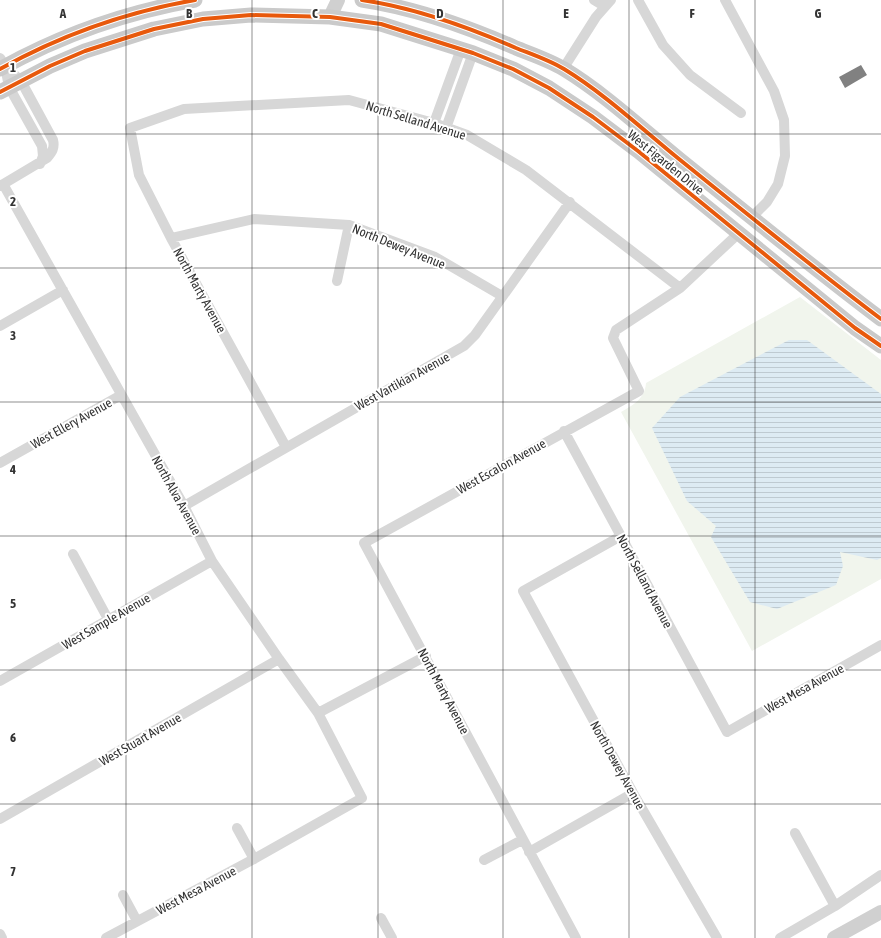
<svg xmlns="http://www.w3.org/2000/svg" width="881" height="938" font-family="'Asap Condensed',sans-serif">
<defs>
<pattern id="water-rules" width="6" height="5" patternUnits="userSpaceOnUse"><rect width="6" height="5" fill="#ddebf3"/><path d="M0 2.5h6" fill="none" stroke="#becad1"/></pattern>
</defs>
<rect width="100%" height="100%" fill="#fff"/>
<!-- green -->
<path fill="#f1f5ed" d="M800,297L881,360V579L752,651L621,412C633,405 645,399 646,383Z"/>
<!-- water -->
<path fill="url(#water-rules)" d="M789,340H807L881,394V558L877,560L840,552L843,566L836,585L777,609L750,602L711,537L716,526L687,501L652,428L680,397Z"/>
<!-- building -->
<path fill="#818181" d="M861,65L867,75L845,88L839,77Z"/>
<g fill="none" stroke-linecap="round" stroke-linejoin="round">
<!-- street -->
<path stroke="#d7d7d7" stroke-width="10" d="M594,0L604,6
M638,0L663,45L690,75L741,113
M725,0L774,91L784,120L785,156L778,184L767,202L752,217
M0,58L5,66L9,87L42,146L43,156L40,164
M563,69L596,17L611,0
M434,123L461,49
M446,128L473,53
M3,184L184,506L212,561L279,659L318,713L362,798L254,859L106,938
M0,186L47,158C52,152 55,148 53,140L21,81L5,66
M171,238L254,219L349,225L435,257L502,296
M337,281L349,225
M0,326L63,290
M564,431L727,732L881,645
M286,447L171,238L139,175L130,128L184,109L349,100L434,123L467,135L526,170L680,288
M0,463L121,395
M184,506L464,346L475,335L570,202
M621,536L523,591L633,793L717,938
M73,554L108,619
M0,681L212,561
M318,713L426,656
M0,819L279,659
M237,828L254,859
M795,833L835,906
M529,852L633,793
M484,860L522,840
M123,895L137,921
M381,918L392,938
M0,934L2,938
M576,938L364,543L639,391L613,338L616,330L680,288L739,233
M780,938L835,906L881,875"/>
<!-- secondary -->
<path stroke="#d0d0d0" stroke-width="14" d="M330,17L338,0
M834,938L881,912"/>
<!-- primary -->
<path stroke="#cacaca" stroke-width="15" d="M362,0C416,8 466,26 516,48C531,54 549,60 564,69C605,94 642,129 679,159C746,213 812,267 881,319
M0,69C61,35 126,12 195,0
M0,92L50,66L85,51L154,29L203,19L251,15L330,17L381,24L473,53L513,69L549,88L593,117L638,151L855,328L881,346"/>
<!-- cycleway casing -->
<g stroke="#fff" stroke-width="6">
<path id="cycleway" d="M362,0C416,8 466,26 516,48C531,54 549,60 564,69C605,94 642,129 679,159C746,213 812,267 881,319
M0,69C61,35 126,12 195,0
M0,92L50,66L85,51L154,29L203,19L251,15L330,17L381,24L473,53L513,69L549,88L593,117L638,151L855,328L881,346"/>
</g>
<!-- cycleway -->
<use href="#cycleway" stroke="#e8590c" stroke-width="4"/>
</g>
<!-- grid -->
<path fill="none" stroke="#333" stroke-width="1" stroke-opacity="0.55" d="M126,0V938M252,0V938M378,0V938M503,0V938M629,0V938M755,0V938M0,134H881M0,268H881M0,402H881M0,536H881M0,670H881M0,804H881"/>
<g text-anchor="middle" stroke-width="4" stroke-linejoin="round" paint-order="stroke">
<!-- street labels -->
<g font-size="13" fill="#333" stroke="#fff">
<text transform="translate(416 120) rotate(17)" y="5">North Selland Avenue</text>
<text transform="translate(666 162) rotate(39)" y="5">West Figarden Drive</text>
<text transform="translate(399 246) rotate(22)" y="5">North Dewey Avenue</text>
<text transform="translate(200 290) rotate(61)" y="5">North Marty Avenue</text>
<text transform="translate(402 381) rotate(-29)" y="5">West Vartikian Avenue</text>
<text transform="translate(71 423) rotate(-29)" y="5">West Ellery Avenue</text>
<text transform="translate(501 466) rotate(-29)" y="5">West Escalon Avenue</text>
<text transform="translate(177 495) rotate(61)" y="5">North Alva Avenue</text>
<text transform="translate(645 581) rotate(62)" y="5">North Selland Avenue</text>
<text transform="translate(106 621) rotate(-30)" y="5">West Sample Avenue</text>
<text transform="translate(804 688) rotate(-29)" y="5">West Mesa Avenue</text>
<text transform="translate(444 691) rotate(62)" y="5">North Marty Avenue</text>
<text transform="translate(140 739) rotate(-30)" y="5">West Stuart Avenue</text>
<text transform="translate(618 765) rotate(61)" y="5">North Dewey Avenue</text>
<text transform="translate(196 890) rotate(-28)" y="5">West Mesa Avenue</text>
</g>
</g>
<g font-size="13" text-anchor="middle" font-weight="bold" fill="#333" stroke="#fff" stroke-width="4" stroke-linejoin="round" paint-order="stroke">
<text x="63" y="18">A</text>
<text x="189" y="18">B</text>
<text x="315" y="18">C</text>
<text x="440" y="18">D</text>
<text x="566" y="18">E</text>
<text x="692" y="18">F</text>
<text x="818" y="18">G</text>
<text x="13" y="72">1</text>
<text x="13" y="206">2</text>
<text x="13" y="340">3</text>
<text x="13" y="474">4</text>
<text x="13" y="608">5</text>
<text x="13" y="742">6</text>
<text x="13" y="876">7</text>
</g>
</svg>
